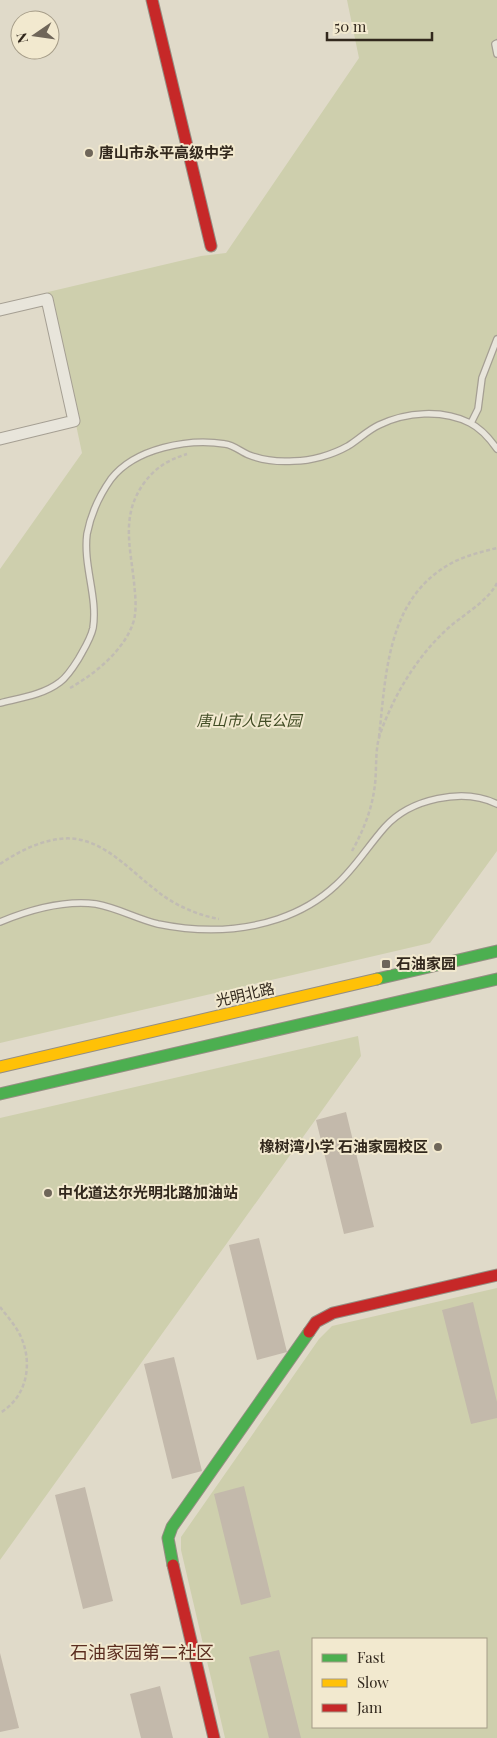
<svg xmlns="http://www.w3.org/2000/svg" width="497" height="1738" font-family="'Playfair Display','Noto Sans SC',serif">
<rect width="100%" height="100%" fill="#e0dac9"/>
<!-- green -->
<path fill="#cecfad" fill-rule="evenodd" d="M347,0H497V851L430,943L0,1043V569L82,453L48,292L201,256L226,253L359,58Z
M358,1036L361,1056L0,1560V1118Z
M497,1288V1738H225L181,1550V1537L319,1339L332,1326ZM313,1639H486V1727H313Z"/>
<!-- building -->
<path fill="#c3b9ab" d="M346,1112L374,1227L344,1234L316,1120Z
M259,1238L287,1352L257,1360L229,1245Z
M473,1302L497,1402V1418L471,1424L442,1310Z
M174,1357L202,1471L172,1479L144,1364Z
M244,1486L271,1597L241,1605L214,1494Z
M85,1487L113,1601L83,1609L55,1495Z
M279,1650L301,1738H269L249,1657Z
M0,1653L19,1728L0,1732Z
M160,1686L173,1738H141L130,1694Z"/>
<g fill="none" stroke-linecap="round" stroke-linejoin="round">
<!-- lane casing -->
<g stroke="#a59f93" stroke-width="8">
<path id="lane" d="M497,43L495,44L497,54
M471,423L478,409L482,378L497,339
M0,703C20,698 43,695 60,682C68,676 74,666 79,658C84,649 91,638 93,628C98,597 83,566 87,534C91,513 99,496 111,479C135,448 189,438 225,444C234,445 241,452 249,455C262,460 280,462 294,461C311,461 332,455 348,446C358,440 368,430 379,425C406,412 442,409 470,423C482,429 490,439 497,449
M0,922C29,910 65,900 96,904C118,908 137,919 158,924C197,932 239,932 278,919C299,912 320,900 336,885C355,868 368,846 385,827C410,799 463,787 497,804"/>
</g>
<!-- street casing -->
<g stroke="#a59f93" stroke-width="13">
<path id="street" d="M0,310L47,299L74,421L0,439"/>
</g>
<!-- fast casing -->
<g stroke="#958e83" stroke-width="13">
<path id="fast" d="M377,979L497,951
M0,1094L497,979
M173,1565L168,1538L172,1527L309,1332"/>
</g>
<!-- slow casing -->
<g stroke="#958e83" stroke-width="13">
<path id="slow" d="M0,1067L377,979"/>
</g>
<!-- jam casing -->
<g stroke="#958e83" stroke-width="13">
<path id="jam" d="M152,0L211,246
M309,1332L316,1322L333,1313L497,1275
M173,1565L214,1738"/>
</g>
<!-- path -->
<path stroke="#c1bcb3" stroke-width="2.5" stroke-dasharray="4 2.5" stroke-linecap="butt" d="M70,688C95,674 126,649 134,620C137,607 135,594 134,582C130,545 121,515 144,483C156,467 168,460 187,454
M379,737C386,674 387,599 450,564C464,556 481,552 497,548
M352,851C362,833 371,812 374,791C377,775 375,758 378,742C381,728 389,712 395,699C408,674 424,651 444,632C460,616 487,603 497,583
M0,864C18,852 37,842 59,839C99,833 129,870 157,891C174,905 197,915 219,919
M0,1307C7,1316 16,1326 21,1337C33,1364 27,1397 0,1413"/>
<!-- lane -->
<use href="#lane" stroke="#e8e5db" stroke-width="5.5"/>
<!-- street -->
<use href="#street" stroke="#e8e5db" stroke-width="11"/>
<!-- fast -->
<use href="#fast" stroke="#4caf50" stroke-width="11"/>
<!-- slow -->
<use href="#slow" stroke="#ffc107" stroke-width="11"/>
<!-- jam -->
<use href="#jam" stroke="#c62828" stroke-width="11"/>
</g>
<!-- markers -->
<g fill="#6f6659" stroke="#f2e9cf" stroke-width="2">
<circle cx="89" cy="153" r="5"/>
<rect x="381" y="959" width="10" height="10" rx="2.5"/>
<circle cx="438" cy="1147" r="5"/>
<circle cx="48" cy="1193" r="5"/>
</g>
<g text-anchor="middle" stroke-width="4" stroke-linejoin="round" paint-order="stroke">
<!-- poi labels -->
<g font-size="15" font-weight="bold" fill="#32281d" stroke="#f2e9cf" text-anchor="start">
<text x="99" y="158">唐山市永平高级中学</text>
<text x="396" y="969">石油家园</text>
<text x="428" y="1152" text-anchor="end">橡树湾小学 石油家园校区</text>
<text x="58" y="1198">中化道达尔光明北路加油站</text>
</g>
<!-- park labels -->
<g font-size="15" font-style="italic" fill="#424d25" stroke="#f2e9cf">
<text x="249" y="726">唐山市人民公园</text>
</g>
<!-- street labels -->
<g font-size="15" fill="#32281d" stroke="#f2e9cf">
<text transform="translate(245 995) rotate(-13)" y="5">光明北路</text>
</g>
<!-- quarter labels -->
<g font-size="18" fill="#5b2e20" stroke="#f2e9cf">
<text x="142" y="1659">石油家园第二社区</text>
</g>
</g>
<!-- legend -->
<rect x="312" y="1638" width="175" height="90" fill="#f2e9cf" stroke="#a59c88"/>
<rect x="322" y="1654" width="25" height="8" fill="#4caf50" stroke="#a59c88"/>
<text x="357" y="1663" font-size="15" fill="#32281d">Fast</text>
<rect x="322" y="1679" width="25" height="8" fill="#ffc107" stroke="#a59c88"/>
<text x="357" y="1688" font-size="15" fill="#32281d">Slow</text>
<rect x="322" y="1704" width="25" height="8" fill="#c62828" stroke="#a59c88"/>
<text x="357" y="1713" font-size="15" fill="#32281d">Jam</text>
<!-- north arrow -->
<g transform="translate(35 35) rotate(257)"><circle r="24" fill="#f2e9cf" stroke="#a59c88"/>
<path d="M0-4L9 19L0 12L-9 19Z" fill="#6f6659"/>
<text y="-8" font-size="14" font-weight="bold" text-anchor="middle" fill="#32281d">N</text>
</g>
<!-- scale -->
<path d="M327 32v8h105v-8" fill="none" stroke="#32281d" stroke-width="2.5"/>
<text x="334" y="32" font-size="15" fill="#32281d" stroke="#f2e9cf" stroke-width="4" paint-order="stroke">50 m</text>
</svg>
